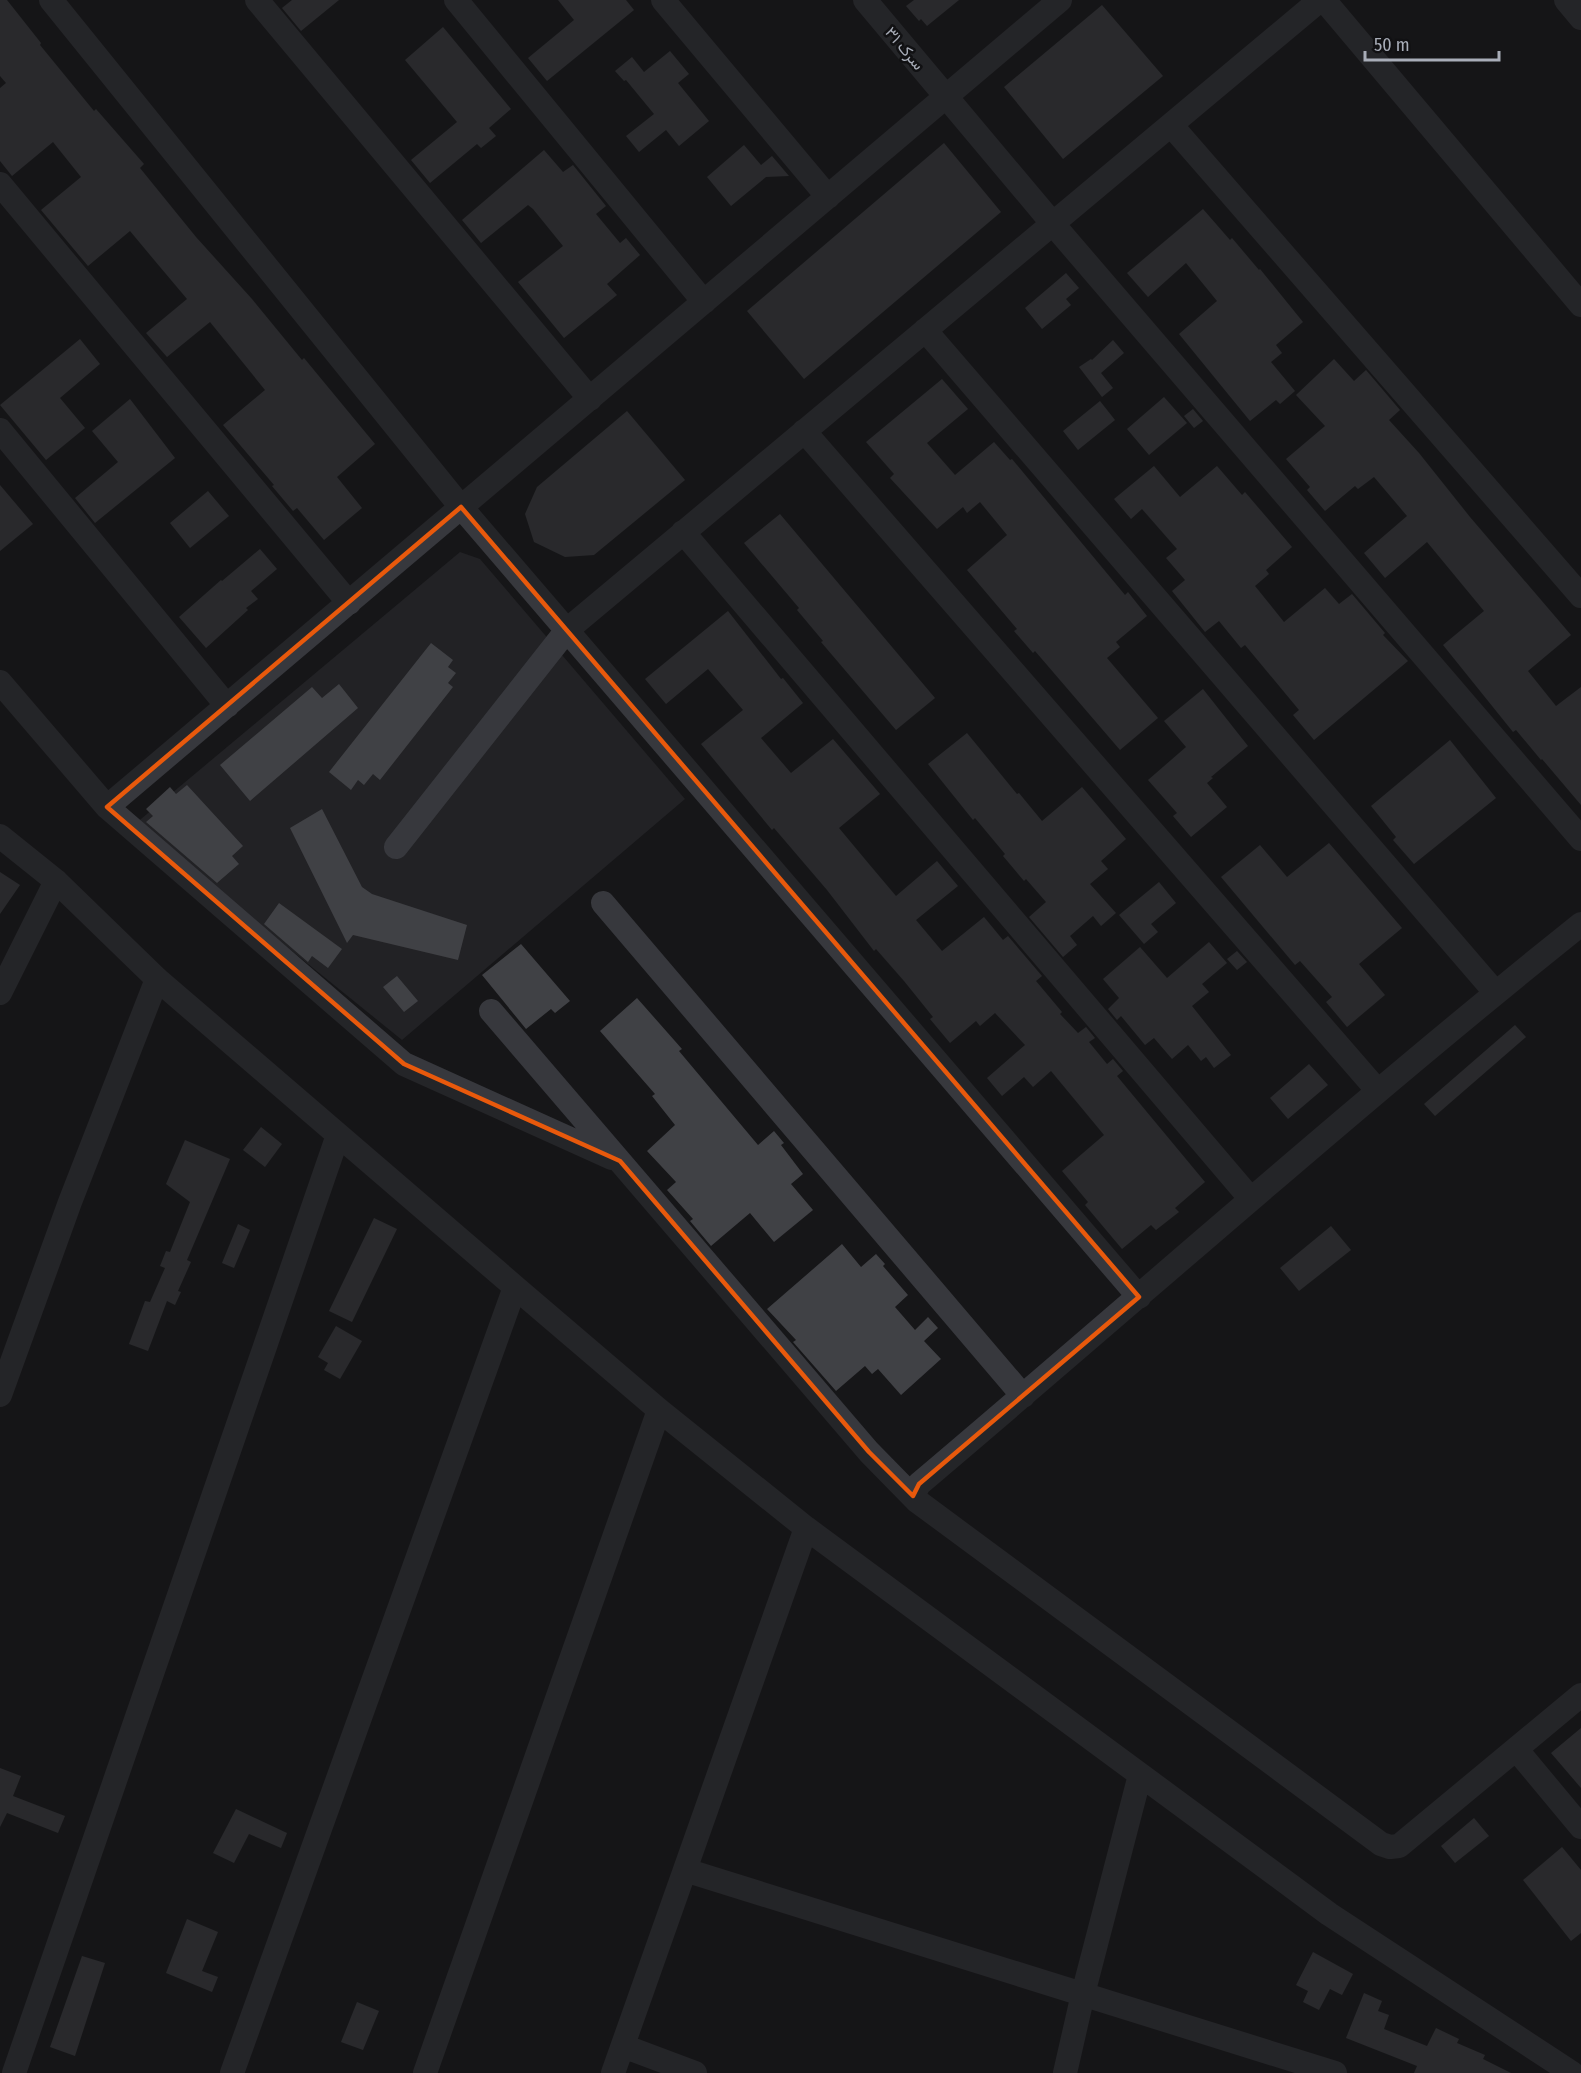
<svg xmlns="http://www.w3.org/2000/svg" width="1581" height="2073" font-family="'Fira Sans Condensed',Vazirmatn,sans-serif">
<rect width="100%" height="100%" fill="#161618"/>
<!-- built -->
<path fill="#222225" d="M460,552L480,559L685,799L402,1040L135,824Z"/>
<!-- building -->
<path fill="#404145" d="M0,0H7L41,43L40,45L94,111L96,109L144,164L140,168L196,237L252,299L302,360L304,358L375,444L337,477L362,508L324,540L297,508L293,511L272,486L274,485L223,425L265,390L210,322L167,357L146,333L187,299L155,261L130,231L88,266L41,210L81,177L53,142L12,176L0,161V88L6,83L0,76Z
M292,0H339L301,31L282,8Z
M558,0H626L634,10L547,81L528,58L574,20Z
M914,0H959L927,26L921,19L919,21L906,6Z
M1102,5L1163,76L1063,159L1004,87Z
M443,27L511,109L489,128L496,136L481,148L477,144L430,183L411,160L457,122L405,60Z
M670,51L689,74L678,83L709,121L679,146L666,130L639,152L626,136L654,114L626,80L624,81L615,71L632,57L644,72Z
M944,143L1001,212L804,379L747,311Z
M744,145L761,165L772,156L789,176L766,177L731,206L707,177Z
M544,150L563,172L573,165L606,206L596,214L620,243L626,238L640,255L607,284L617,295L564,338L518,282L563,246L533,209L528,205L481,243L462,220Z
M1203,209L1230,240L1232,238L1259,270L1260,269L1303,322L1276,345L1282,353L1271,362L1295,391L1280,404L1276,400L1250,421L1179,334L1217,301L1186,263L1148,297L1127,273Z
M1066,273L1079,288L1066,299L1071,305L1042,329L1025,308Z
M80,339L100,364L60,398L85,428L46,460L0,405Z
M1113,340L1124,353L1101,373L1113,388L1102,397L1079,367L1091,359L1092,360Z
M1334,359L1354,381L1366,370L1400,410L1389,420L1419,453L1470,517L1571,635L1528,671L1556,706L1581,687V805L1542,759L1541,760L1516,730L1513,732L1443,645L1484,611L1427,542L1385,578L1364,553L1407,516L1374,477L1358,489L1355,486L1325,511L1307,490L1310,487L1286,459L1325,426L1296,395Z
M942,379L968,409L927,443L955,475L994,442L1010,460L1012,459L1125,595L1128,592L1147,616L1116,642L1120,647L1107,658L1158,718L1120,750L1035,651L1033,653L1014,631L1017,629L967,570L1007,535L980,502L967,513L963,507L937,529L890,478L894,474L866,442Z
M1164,397L1187,423L1149,455L1127,429Z
M130,399L175,458L95,523L75,498L118,462L92,431Z
M1100,401L1115,420L1078,450L1063,431Z
M1193,409L1203,421L1194,428L1184,416Z
M627,411L685,480L594,555L565,557L534,542L525,514L537,487Z
M1154,466L1180,497L1217,466L1242,495L1245,492L1292,547L1266,570L1269,574L1255,586L1284,622L1325,588L1339,604L1352,594L1385,633L1383,635L1408,661L1314,740L1293,715L1299,710L1245,645L1241,648L1219,621L1205,632L1172,591L1185,580L1166,558L1177,549L1142,509L1131,519L1114,499Z
M0,485L33,524L0,551Z
M208,491L229,516L190,548L170,523Z
M780,514L935,698L896,730L821,642L823,641L797,610L799,608L744,543Z
M260,549L277,569L251,591L258,599L246,608L248,610L206,648L179,617L221,580L222,581Z
M728,611L781,679L783,678L803,703L761,738L791,773L833,739L880,794L839,828L869,864L896,896L937,861L958,886L916,920L942,951L984,917L1003,940L1008,936L1042,976L1036,981L1062,1012L1060,1014L1078,1033L1086,1027L1095,1038L1089,1042L1107,1064L1113,1059L1123,1071L1117,1076L1205,1182L1175,1208L1179,1212L1156,1230L1151,1225L1122,1249L1085,1205L1088,1202L1062,1171L1104,1135L1051,1071L1033,1087L1024,1077L1002,1096L987,1078L1025,1045L995,1013L980,1026L976,1021L950,1043L930,1019L933,1017L904,981L876,949L874,951L827,890L774,828L772,830L701,744L743,710L708,669L666,704L645,679Z
M431,643L453,660L448,667L456,673L448,683L453,687L380,780L373,774L364,785L358,780L351,790L329,772Z
M339,684L358,708L250,801L220,765L312,687L322,698Z
M1203,689L1248,746L1211,777L1213,778L1207,783L1227,807L1191,837L1173,816L1177,813L1148,780L1186,747L1164,721Z
M967,733L1017,794L1019,793L1042,821L1082,787L1126,839L1101,861L1108,869L1090,884L1116,913L1101,926L1093,916L1070,936L1077,945L1063,957L1029,917L1046,902L1026,879L1024,881L1003,856L1005,854L975,818L973,820L928,764Z
M1450,740L1496,798L1414,864L1393,840L1396,837L1371,806Z
M187,785L243,846L232,856L239,864L217,883L146,822L153,816L146,809L170,787L176,794Z
M322,809L362,887L372,894L467,925L458,960L353,935L347,943L290,828Z
M1329,843L1402,928L1359,964L1385,995L1347,1027L1326,1002L1332,997L1300,961L1295,965L1221,877L1260,845L1287,877Z
M0,872L20,885L0,914Z
M1159,882L1176,903L1151,924L1158,932L1144,944L1119,915Z
M279,903L342,949L328,968L312,956L308,962L264,924Z
M1209,942L1227,963L1202,984L1209,992L1192,1006L1231,1055L1214,1068L1206,1057L1201,1061L1188,1045L1172,1059L1154,1038L1145,1045L1121,1016L1117,1020L1108,1009L1119,998L1103,979L1140,947L1167,978Z
M521,944L570,1001L555,1013L551,1009L526,1029L482,975Z
M1237,951L1247,962L1237,970L1227,959Z
M397,976L418,1001L404,1012L383,987Z
M637,998L682,1049L679,1051L758,1145L774,1131L784,1143L781,1145L803,1174L791,1184L813,1210L774,1242L750,1213L711,1246L690,1221L693,1219L667,1190L676,1182L647,1151L675,1125L652,1096L655,1094L600,1031Z
M1515,1025L1526,1037L1435,1116L1424,1104Z
M1309,1064L1328,1085L1288,1119L1270,1098Z
M261,1127L282,1144L265,1167L243,1150Z
M185,1140L230,1159L187,1260L191,1262L178,1291L181,1292L175,1305L167,1301L148,1351L129,1344L145,1301L150,1302L165,1268L160,1266L166,1251L170,1252L190,1202L166,1184Z
M374,1218L397,1229L352,1322L329,1311Z
M238,1224L250,1230L234,1268L222,1263Z
M1331,1226L1351,1250L1299,1291L1280,1268Z
M842,1244L861,1267L876,1254L885,1264L883,1266L908,1295L895,1307L915,1330L928,1317L938,1328L924,1341L941,1359L901,1395L878,1369L872,1374L865,1366L836,1391L793,1342L796,1340L767,1309Z
M336,1326L362,1341L340,1379L324,1370L328,1363L318,1357Z
M1581,1728V1788L1551,1753Z
M0,1768L21,1776L13,1796L65,1816L58,1833L7,1813L0,1827Z
M236,1809L287,1833L281,1848L249,1834L234,1863L213,1853Z
M1474,1818L1489,1836L1455,1863L1441,1846Z
M1562,1847L1581,1870V1933L1571,1941L1523,1880Z
M187,1919L218,1932L202,1971L218,1977L212,1992L166,1973Z
M1313,1952L1353,1974L1342,1995L1330,1989L1319,2010L1303,2002L1308,1991L1296,1985Z
M82,1956L105,1963L75,2056L50,2047Z
M1364,1993L1382,2001L1378,2011L1389,2015L1384,2029L1427,2046L1436,2028L1459,2039L1457,2043L1485,2055L1483,2059L1511,2073H1414L1417,2066L1346,2038Z
M357,2002L379,2011L363,2050L341,2042Z"/>
<g fill="none" stroke-linecap="round" stroke-linejoin="round">
<!-- minor -->
<path stroke="#37383d" stroke-width="24" d="M51,0L461,507L1139,1297
M257,0L590,399
M456,0L704,302
M663,0L828,197
M865,0L1053,224L1581,839
M1324,0L1581,305
M1566,0L1581,18
M1171,125L1581,596
M0,184L349,603
M925,330L1495,992
M0,430L227,706
M804,431L1378,1091
M683,532L1250,1198
M0,682L107,807L404,1064L612,1158
M107,807L1060,0
M0,836L56,881L157,979L515,1287L659,1410L806,1528L1329,1914L1572,2073
M396,847L567,630L1320,0
M603,903L1023,1396
M0,993L56,881
M491,1011L869,1452L917,1501L1381,1844L1390,1847L1399,1846L1581,1695
M0,1395L70,1202L157,979
M913,1496L919,1484C1140,1297 1355,1105 1581,924
M1516,1749L1581,1827
M685,1870L1335,2073
M623,2046L695,2073
M14,2073L338,1135
M232,2073L515,1287
M425,2073L659,1410
M613,2073L806,1528
M1065,2073L1083,1994L1140,1775"/>
</g>
<!-- marked area -->
<path d="M0 0H1581V2073H0ZM461,507L1139,1297L919,1484L913,1496L869,1452L620,1161L404,1064L107,807Z" fill="#161618" fill-opacity=".55" fill-rule="evenodd"/>
<path fill="none" stroke="#e8590c" stroke-width="4.5" stroke-linejoin="round" d="M461,507L1139,1297L919,1484L913,1496L869,1452L620,1161L404,1064L107,807Z"/>
<g text-anchor="middle" stroke-width="5" stroke-linejoin="round" paint-order="stroke">
<!-- street labels -->
<g font-size="16" fill="#a8adb8" stroke="#111113">
<text transform="translate(905 48) rotate(50)" y="6">سرک ۳۱</text>
</g>
</g>
<!-- scale -->
<path d="M1365 51v9h134v-9" fill="none" stroke="#a8adb8" stroke-width="3"/>
<text x="1374" y="51" font-size="18" fill="#a8adb8" stroke="#111113" stroke-width="4.5" paint-order="stroke">50 m</text>
</svg>
